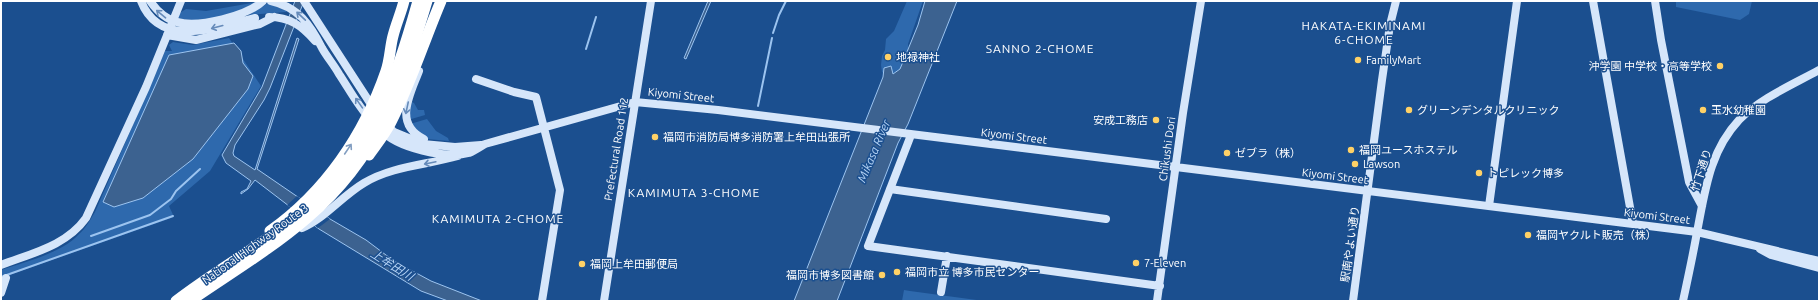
<svg xmlns="http://www.w3.org/2000/svg" width="1820" height="302" font-family="Ubuntu,'Noto Sans JP',sans-serif">
<rect width="100%" height="100%" fill="#1b4f8f"/>
<!-- green -->
<path fill="#2e69ad" d="M907,1H923L908,44L909,56L903,70L887,76L882,72L881,65L882,56L885,50L886,39L894,31Z
M1676,1H1752L1749,14L1740,20L1676,7Z
M257,2C234,16 204,24 177,18L178,14L186,9L206,11Z
M268,3L287,11L286,12L249,15Z
M229,38L261,86L210,171L169,206L174,217L1,278V270C25,262 62,253 79,234C86,228 90,220 95,212L165,51H172L169,45L173,42L193,45Z
M412,102L414,103L418,110H424L425,115L408,120Z
M427,119L436,131L448,138L449,141L427,139L410,124Z
M904,290L910,291L984,301H902Z"/>
<!-- water -->
<path fill="#3c6290" stroke="#9cc4f0" d="M295,1H304L270,88L264,100L235,145L233,153L234,156L255,170L297,38L299,39L257,169L330,219L366,240L394,261L431,281L482,301H448L421,291L319,229L255,180L248,189L241,194V192L247,189L251,181L226,163L222,155L262,87Z
M708,1H711L686,59L684,58Z
M925,1H957L908,124L898,143L837,301H794L883,77L884,68L891,66L893,74L900,69L918,25Z
M234,43L241,51L243,63L253,76L248,89L193,159L143,198L114,207L103,202L169,55Z"/>
<!-- pier -->
<path fill="#1b4f8f" d="M297,196L321,213L330,219L318,228L287,205Z"/>
<g fill="none" stroke-linecap="round" stroke-linejoin="round">
<!-- stream -->
<path stroke="#9cc4f0" stroke-width="2" d="M773,33L779,15L786,1
M586,49L596,17
M758,106L772,38
M91,236L150,215L171,199L176,191L200,169
M1,277L173,216"/>
<!-- secondary -->
<path stroke="#d6e6fa" stroke-width="8" d="M271,1C298,7 310,24 322,48C327,57 334,65 339,74C349,89 358,106 370,119
M304,1L374,109
M1593,1L1633,224
M1655,1L1661,40L1689,182L1702,206
M269,17C290,17 302,26 315,41
M167,35L196,40L260,24L274,17
M419,71C410,95 393,124 424,139L423,142
M476,79L514,92L536,97L560,190L542,301
M385,123L394,132L423,144L455,147L481,145
M381,130C397,148 446,159 469,153C474,151 480,147 485,144L635,102L718,110L1697,232L1819,261
M911,135L868,246L1160,286
M890,189L1106,219
M1489,206L1517,1
M302,228C324,219 342,196 364,183C392,166 427,165 458,156
M1760,249L1771,255L1819,268
M1,265C32,253 66,246 86,218L146,87L181,1
M941,292L947,256
M1,293L6,278
M604,301C619,201 635,101 651,1
M1157,301L1183,113L1201,1
M1353,301L1382,80L1390,25L1396,1
M1683,301C1688,278 1693,255 1697,232C1705,192 1709,152 1739,120C1761,98 1792,85 1819,70"/>
<!-- highway -->
<path stroke="#fff" stroke-width="11" d="M369,155C376,145 385,134 391,122C411,83 424,41 441,1
M270,231C325,192 364,135 386,71C390,60 390,47 393,36C396,24 401,13 404,1"/>
<!-- secondary-bridge -->
<path stroke="#d6e6fa" stroke-width="8" d="M141,1C160,50 218,27 255,18
M150,1C157,11 165,19 177,22C199,28 247,16 263,1"/>
<!-- highway-bridge -->
<path stroke="#fff" stroke-width="11" d="M176,301C216,270 261,246 300,214C370,155 394,86 418,1
M190,301C229,274 271,249 307,218C379,157 401,88 427,1"/>
</g>
<!-- one-way arrows -->
<defs><path id="oneway-shaft" d="M-6 0H5M1.5-3L5.5 0L1.5 3" fill="none" stroke-width="1.6" stroke-linecap="round" stroke-linejoin="round"/></defs>
<g stroke="#668bba">
<use href="#oneway-shaft" transform="translate(161 14) rotate(-140)"/>
<use href="#oneway-shaft" transform="translate(301 16) rotate(-137)"/>
<use href="#oneway-shaft" transform="translate(217 27) rotate(165)"/>
<use href="#oneway-shaft" transform="translate(359 103) rotate(-125)"/>
<use href="#oneway-shaft" transform="translate(407 108) rotate(102)"/>
<use href="#oneway-shaft" transform="translate(430 163) rotate(168)"/>
</g>
<use stroke="#829ec1" href="#oneway-shaft" transform="translate(348 149) rotate(-56)"/>
<!-- markers -->
<g fill="#ffd166" stroke="#1b4f8f" stroke-width="1.5">
<circle cx="888" cy="57" r="4"/>
<circle cx="1358" cy="60" r="4"/>
<circle cx="1720" cy="66" r="4"/>
<circle cx="1409" cy="110" r="4"/>
<circle cx="1703" cy="110" r="4"/>
<circle cx="1156" cy="120" r="4"/>
<circle cx="655" cy="137" r="4"/>
<circle cx="1351" cy="150" r="4"/>
<circle cx="1227" cy="153" r="4"/>
<circle cx="1355" cy="164" r="4"/>
<circle cx="1479" cy="173" r="4"/>
<circle cx="1528" cy="235" r="4"/>
<circle cx="1136" cy="263" r="4"/>
<circle cx="582" cy="264" r="4"/>
<circle cx="897" cy="272" r="4"/>
<circle cx="882" cy="275" r="4"/>
</g>
<g text-anchor="middle" stroke-width="3" stroke-linejoin="round" paint-order="stroke">
<!-- poi labels -->
<g font-size="11" fill="#fff" stroke="#1b4f8f" text-anchor="start">
<text x="896" y="61">地禄神社</text>
<text x="1366" y="64">FamilyMart</text>
<text x="1712" y="70" text-anchor="end">沖学園 中学校・高等学校</text>
<text x="1417" y="114">グリーンデンタルクリニック</text>
<text x="1711" y="114">玉水幼稚園</text>
<text x="1148" y="124" text-anchor="end">安成工務店</text>
<text x="663" y="141">福岡市消防局博多消防署上牟田出張所</text>
<text x="1359" y="154">福岡ユースホステル</text>
<text x="1235" y="157">ゼブラ（株）</text>
<text x="1363" y="168">Lawson</text>
<text x="1487" y="177">トピレック博多</text>
<text x="1536" y="239">福岡ヤクルト販売（株）</text>
<text x="1144" y="267">7-Eleven</text>
<text x="590" y="268">福岡上牟田郵便局</text>
<text x="905" y="276">福岡市立 博多市民センター</text>
<text x="874" y="279" text-anchor="end">福岡市博多図書館</text>
</g>
<!-- street labels -->
<g font-size="11" fill="#fff" stroke="#1b4f8f">
<text transform="translate(681 95) rotate(6)" y="4">Kiyomi Street</text>
<text transform="translate(1014 136) rotate(7)" y="4">Kiyomi Street</text>
<text transform="translate(616 149) rotate(-81)" y="4">Prefectural Road 112</text>
<text transform="translate(1167 149) rotate(-82)" y="4">Chikushi Dori</text>
<text transform="translate(1701 170) rotate(-72)" y="4">竹下通り</text>
<text transform="translate(1335 176) rotate(7)" y="4">Kiyomi Street</text>
<text transform="translate(1657 216) rotate(7)" y="4">Kiyomi Street</text>
<text transform="translate(255 244) rotate(-36)" y="4">National Highway Route 3</text>
<text transform="translate(1350 244) rotate(-82)" y="4">駅南やよい通り</text>
</g>
<!-- neighbourhood labels -->
<g font-size="12" letter-spacing="1" fill="#fff" stroke="#1b4f8f">
<text x="1364" y="30">HAKATA-EKIMINAMI<tspan x="1364" dy="14">6-CHOME</tspan></text>
<text x="1040" y="53">SANNO 2-CHOME</text>
<text x="694" y="197">KAMIMUTA 3-CHOME</text>
<text x="498" y="223">KAMIMUTA 2-CHOME</text>
</g>
<!-- water labels -->
<g font-size="12" font-style="italic" fill="#b5d3f5" stroke="#1b4f8f">
<text transform="translate(874 151) rotate(-67)" y="4">Mikasa River</text>
<text transform="translate(392 265) rotate(32)" y="4">上牟田川</text>
</g>
</g>
<!-- border -->
<rect width="1820" height="302" fill="none" stroke="#ffffff" stroke-width="4"/>
</svg>
